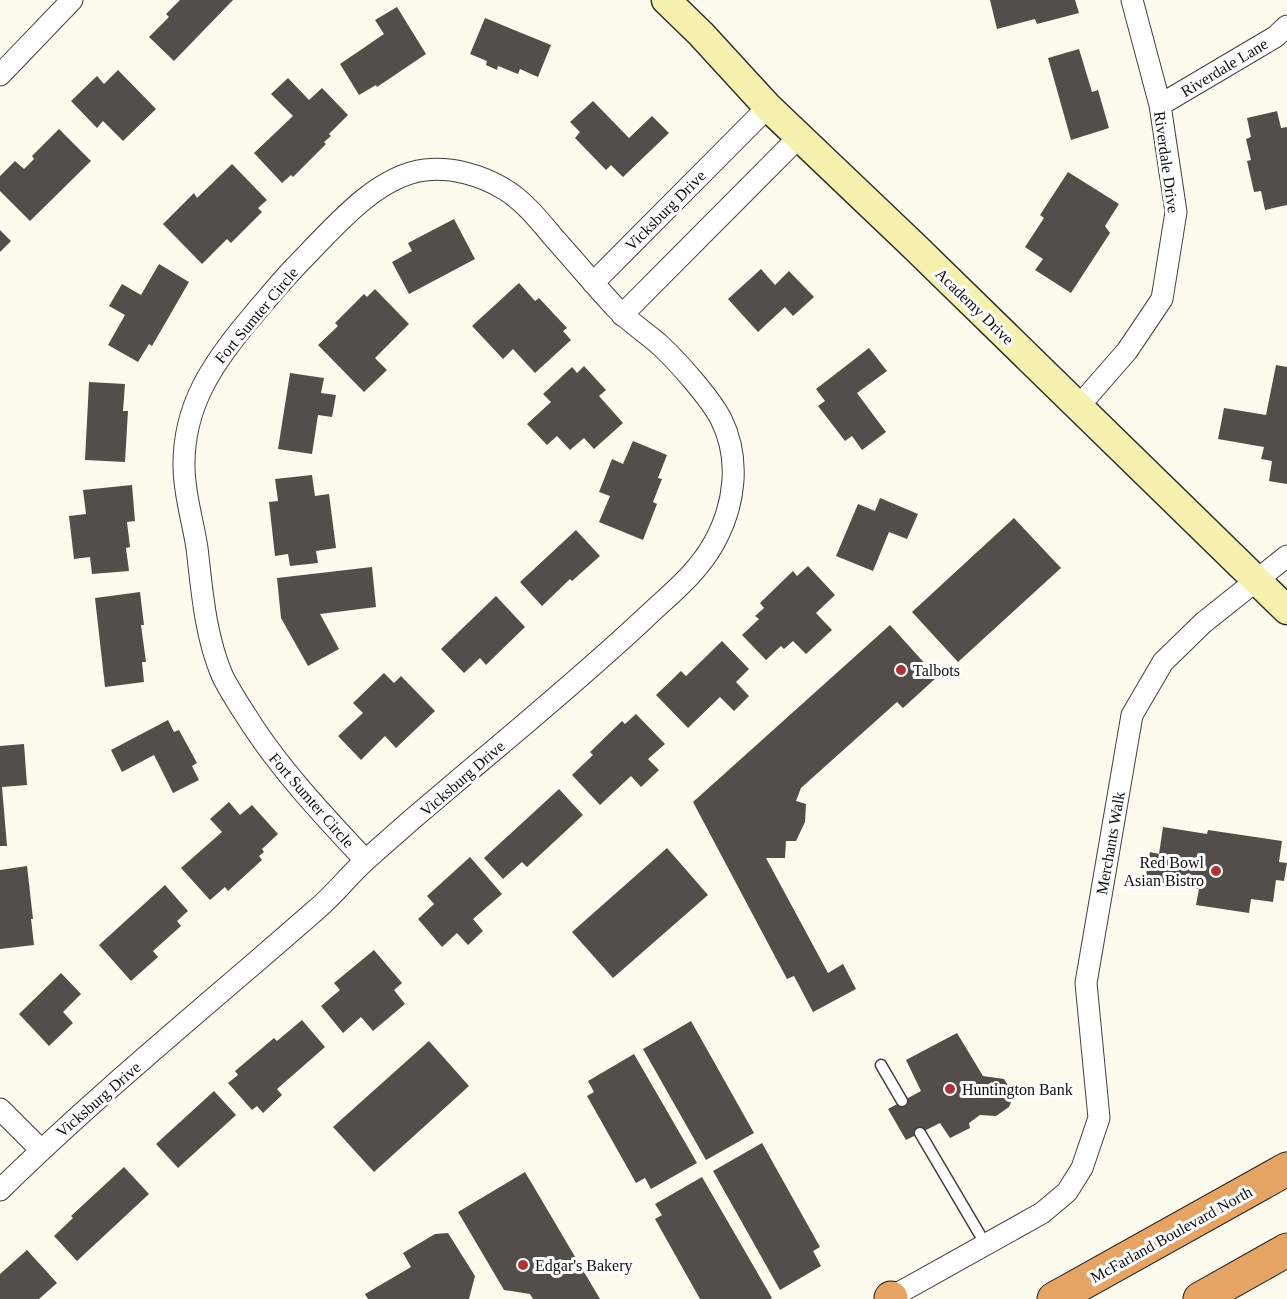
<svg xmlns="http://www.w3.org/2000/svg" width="1287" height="1299" font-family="'Times New Roman',serif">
<rect width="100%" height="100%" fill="#fdfbee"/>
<!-- building -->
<path fill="#544e4a" d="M180,0H233L174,61L149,37L169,17L166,14Z
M990,0H1075L1079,13L1037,24L1035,19L997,29Z
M397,7L426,54L377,87L376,85L359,95L340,64L384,34L375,20Z
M485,18L551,45L538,77L520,69L518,74L498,66L497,70L486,65L487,61L470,54Z
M1079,49L1092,92L1098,90L1109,128L1071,140L1048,58Z
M118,70L156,109L123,141L103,121L97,128L71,101L97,76L104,84Z
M288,78L309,100L322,88L348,115L329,134L331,136L324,142L326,144L293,177L291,175L282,183L254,153L293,116L271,94Z
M593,101L629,138L652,116L669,133L623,177L611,165L606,170L575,138L580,132L570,122Z
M1277,111L1281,128L1287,127V205L1265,210L1261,191L1254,192L1247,161L1251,160L1246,139L1251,137L1247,118Z
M59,129L91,161L30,221L0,191V176L15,161L24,169L34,159L32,156Z
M232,164L267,200L258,208L262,212L231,243L227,239L202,264L163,224L194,193L197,198Z
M1068,172L1119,204L1105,226L1110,233L1071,293L1035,270L1043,259L1025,247L1044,218L1040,215Z
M454,219L475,259L409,294L392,262L412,251L408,243Z
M0,230L11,241L0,252Z
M159,264L189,282L152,346L149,344L138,362L108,345L125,315L109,306L122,284L141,295Z
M761,269L775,285L789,271L814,297L793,316L785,307L758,332L728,299Z
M519,283L535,301L539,298L567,328L563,331L571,340L535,373L513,349L503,359L472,326Z
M375,289L409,324L375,358L387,370L364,392L318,345L338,326L335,323L364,294L367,297Z
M869,348L887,371L857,393L886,432L862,450L852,436L845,441L818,406L825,401L816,389Z
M1276,365L1287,367V484L1269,481L1272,461L1261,459L1264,447L1218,439L1224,408L1266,415Z
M584,366L606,390L599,396L623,423L594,449L584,438L570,450L557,436L547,445L527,424L551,402L543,394L572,367L577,373Z
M290,373L324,378L321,393L336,395L332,417L318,415L312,454L278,449Z
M89,382L125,384L123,411H128L125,462L85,460Z
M633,441L667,455L658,478L662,479L653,502L657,504L643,540L599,522L610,496L599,492L612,459L623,464Z
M312,475L315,496L329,494L336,548L316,551L318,563L290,566L288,554L275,556L269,502L278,501L275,479Z
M132,485L135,521L127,522L130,547L126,548L129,571L92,574L90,557L74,559L69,516L86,514L83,490Z
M880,498L918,514L907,539L889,532L873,571L836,556L858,504L875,511Z
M1014,518L1061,568L958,662L912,612Z
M576,530L600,556L572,581L570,579L542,606L520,582Z
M808,566L835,595L816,613L832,630L806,654L793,641L784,649L781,646L766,660L742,635L759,619L755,616L764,608L760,603L793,571L797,576Z
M372,567L376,607L320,614L339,649L308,666L281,618L277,578Z
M140,592L144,625H141L146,662H142L144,682L105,687L95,598Z
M496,596L525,627L486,665L480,658L464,673L441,649Z
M890,625L937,677L903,708L897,702L801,788L796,801L806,804L805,822L796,841H786L785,858H766L828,973L843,964L856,989L813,1012L794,976L787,979L693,802Z
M722,641L749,669L736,682L749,696L734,711L720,697L688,728L656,695L681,671L686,676Z
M384,673L394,683L401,676L435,711L396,748L385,736L361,760L338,736L363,713L353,703Z
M636,714L665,744L648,759L659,770L641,787L631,776L600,805L572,775L593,755L590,752L622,721L625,724Z
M168,720L174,732L179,730L197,763L192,766L199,780L173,793L154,755L122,772L111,750Z
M24,744L27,785L2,787L7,846H0V746Z
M559,789L583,815L527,867L522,862L503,879L484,858Z
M229,802L240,815L252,805L278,834L262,849L264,852L259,856L262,860L228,891L225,887L210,900L181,868L222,832L210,819Z
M1163,827L1207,834L1208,830L1282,841L1279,862L1287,863L1284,881L1276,880L1273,902L1251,899L1249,913L1196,905L1199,889L1145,880L1150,852L1159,854Z
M667,848L708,895L613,978L572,932Z
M470,857L502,894L473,919L483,931L468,945L457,933L442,947L418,919L434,904L427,896Z
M27,866L33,919H31L34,945L0,949V870Z
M165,885L188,911L177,921L181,926L153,951L158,957L131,981L99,945Z
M374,950L402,983L394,990L405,1004L373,1031L361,1017L343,1033L321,1006L340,990L334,983Z
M61,973L81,994L63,1012L73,1023L49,1046L19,1014Z
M302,1020L325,1047L277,1089L282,1095L263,1113L257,1106L252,1110L228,1083L238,1075L235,1071L274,1038L277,1041Z
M691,1021L754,1133L706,1160L643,1049Z
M957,1033L983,1076L1004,1079L1014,1095L1009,1107L996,1116L980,1115L969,1123L970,1128L950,1138L940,1123L906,1140L888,1109L921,1091L906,1060Z
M429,1041L469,1086L374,1172L333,1127Z
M634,1054L697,1163L651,1189L645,1178L636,1183L587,1096L594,1092L588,1081Z
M214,1091L236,1115L178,1168L156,1144Z
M762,1143L820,1247L813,1251L821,1266L780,1290L713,1171Z
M124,1167L149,1194L77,1261L54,1236L73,1218L71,1216Z
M525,1172L600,1299H533L530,1294L504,1290L458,1212Z
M702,1177L772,1298L770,1299H700L655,1219L662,1215L655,1204Z
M448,1233L475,1276L469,1299H368L365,1294L411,1267L403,1253L435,1234Z
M27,1250L57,1283L39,1299H0V1274Z"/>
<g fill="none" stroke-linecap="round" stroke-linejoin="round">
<!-- lane casing -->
<g stroke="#404040" stroke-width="13">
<path id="lane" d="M881,1065L902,1101
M920,1133L986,1245"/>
</g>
<!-- street casing -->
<g stroke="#404040" stroke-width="23">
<path id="street" d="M0,75L72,0
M1160,105L1275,37L1287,26
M593,283L768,107
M622,315L799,137
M1079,406L1127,351L1162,299L1176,212L1160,105L1132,0
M0,1109L41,1150
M0,1190C101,1091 211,1002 317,909C335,894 349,875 367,859C396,833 426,807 456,782C519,729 582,677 643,620C668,596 697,574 714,543C735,505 741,459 721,419C710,398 679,363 661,346C647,333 630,323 616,308C595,286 575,261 554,238C539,220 524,201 504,189C481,175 452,167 425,170C374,176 330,232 295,267C279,284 264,302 249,320C212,364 183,407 184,467C184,494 193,521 197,548C202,590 205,635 222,675C230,692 242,709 252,725C285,775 325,817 365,860
M888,1299L1042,1213L1067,1192L1082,1168L1099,1118L1086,983L1132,715L1163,662L1203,623L1287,556"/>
</g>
<!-- secondary casing -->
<g stroke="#2f2f2f" stroke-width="31">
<path id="secondary" d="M666,0L701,34L768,107L916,248L1287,610"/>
</g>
<!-- highway casing -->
<g stroke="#1e1e1e" stroke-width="35">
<path id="highway" d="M891,1298V1299
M1054,1299L1287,1169
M1200,1299L1287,1250"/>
</g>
<!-- lane -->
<use href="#lane" stroke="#fff" stroke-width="10"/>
<!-- street -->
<use href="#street" stroke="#fff" stroke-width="21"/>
<!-- secondary -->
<use href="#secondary" stroke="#f7f1b0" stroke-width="28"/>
<!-- highway -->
<use href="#highway" stroke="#e5a464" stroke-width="33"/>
</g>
<!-- markers -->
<g fill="#ae3334" stroke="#fff" stroke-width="2">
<circle cx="901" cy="670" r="6"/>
<circle cx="1216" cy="871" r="6"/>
<circle cx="950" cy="1089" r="6"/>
<circle cx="523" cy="1265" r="6"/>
</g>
<g text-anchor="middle" stroke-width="6" stroke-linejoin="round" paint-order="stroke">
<!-- street labels -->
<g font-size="16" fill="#0d0d0d" stroke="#fff">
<text transform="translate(1224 67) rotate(-31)" y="6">Riverdale Lane</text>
<text transform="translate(1167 162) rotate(82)" y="6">Riverdale Drive</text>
<text transform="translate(665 210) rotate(-45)" y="6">Vicksburg Drive</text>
<text transform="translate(975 306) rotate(44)" y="6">Academy Drive</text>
<text transform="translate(256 315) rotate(-50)" y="6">Fort Sumter Circle</text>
<text transform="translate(462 778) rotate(-41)" y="6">Vicksburg Drive</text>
<text transform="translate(312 800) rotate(49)" y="6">Fort Sumter Circle</text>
<text transform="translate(1110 843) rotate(-80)" y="6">Merchants Walk</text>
<text transform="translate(98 1099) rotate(-41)" y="6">Vicksburg Drive</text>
<text transform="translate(1171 1234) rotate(-29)" y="6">McFarland Boulevard North</text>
</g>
<!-- poi labels -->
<g font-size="16" fill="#0d0d0d" stroke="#fff" text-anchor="start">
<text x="913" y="676">Talbots</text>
<text x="1204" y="868" text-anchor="end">Red Bowl<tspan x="1204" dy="18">Asian Bistro</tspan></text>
<text x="962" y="1095">Huntington Bank</text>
<text x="535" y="1271">Edgar's Bakery</text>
</g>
</g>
</svg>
